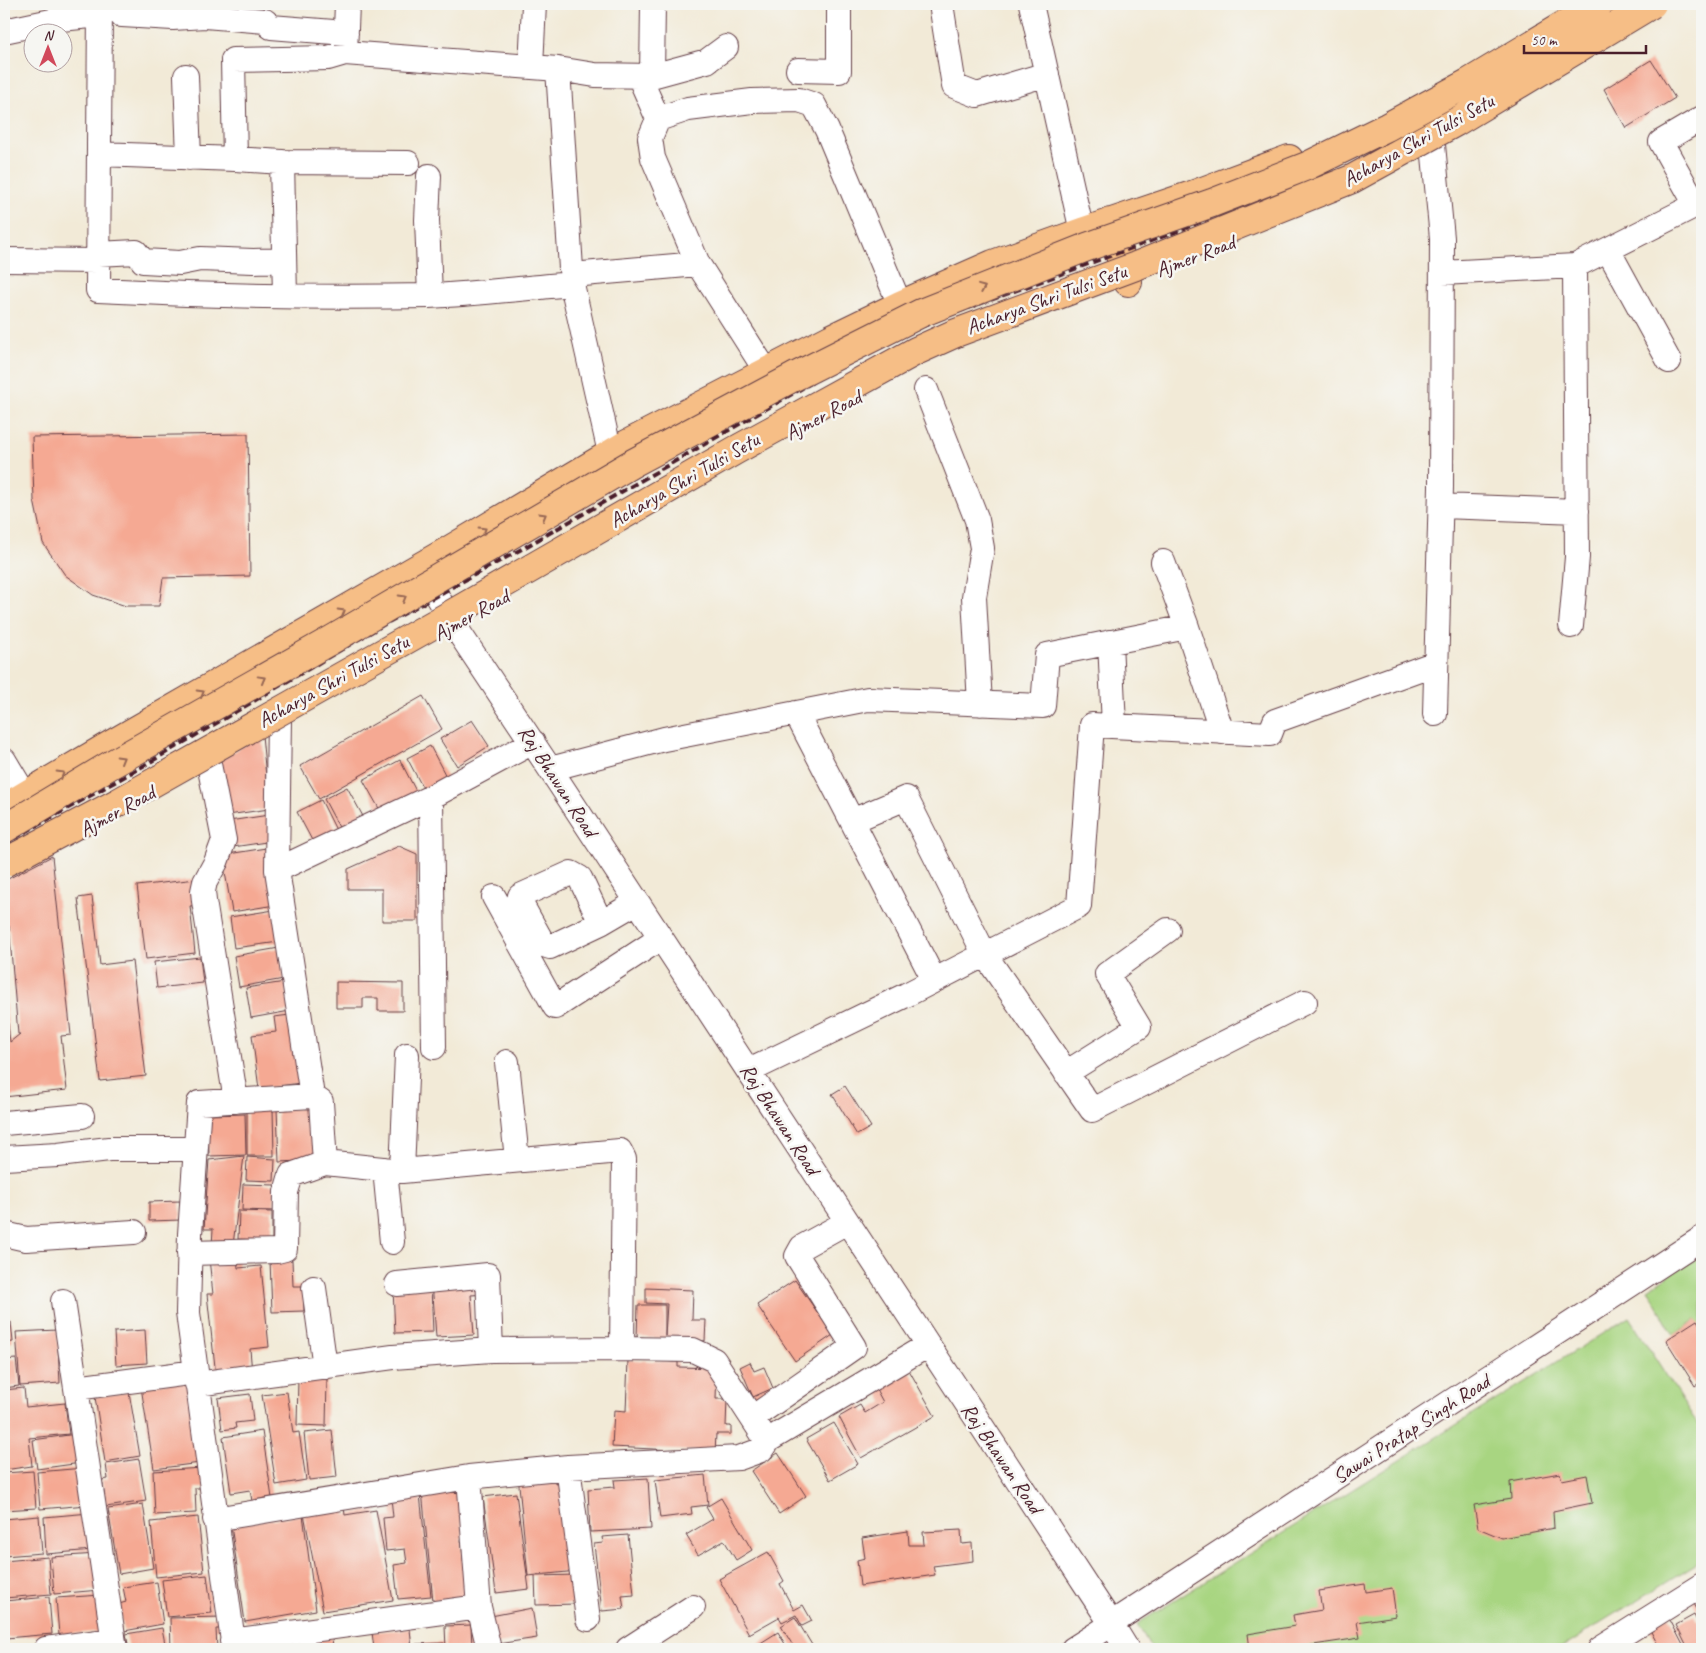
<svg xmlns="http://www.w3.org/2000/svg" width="1706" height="1653" font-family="Caveat,sans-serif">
<rect width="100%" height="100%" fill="#f6f6f2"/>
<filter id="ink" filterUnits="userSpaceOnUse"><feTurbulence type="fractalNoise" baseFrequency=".02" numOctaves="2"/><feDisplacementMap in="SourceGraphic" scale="10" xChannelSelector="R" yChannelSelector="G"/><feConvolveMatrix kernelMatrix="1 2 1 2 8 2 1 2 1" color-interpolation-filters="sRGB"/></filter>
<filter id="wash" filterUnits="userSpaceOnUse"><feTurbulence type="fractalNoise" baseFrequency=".0096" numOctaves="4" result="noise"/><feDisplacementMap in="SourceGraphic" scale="20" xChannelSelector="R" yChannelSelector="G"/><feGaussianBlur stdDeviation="1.12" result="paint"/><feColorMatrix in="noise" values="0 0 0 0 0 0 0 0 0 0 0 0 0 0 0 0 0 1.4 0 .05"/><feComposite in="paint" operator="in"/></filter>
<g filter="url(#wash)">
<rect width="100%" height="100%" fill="#f2ead7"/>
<!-- green -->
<path fill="#a8d581" stroke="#797a56" d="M1702,1254V1328L1696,1320L1674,1335L1648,1289Z
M1629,1317L1702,1431V1560L1559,1649H1152L1137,1624Z"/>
<g id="blocks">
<!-- building -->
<path fill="#f5a993" d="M1651,60L1675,98L1626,128L1604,89Z
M248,434L250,576L163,578L159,606H126L93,595L65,575L43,543L34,500L32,437Z
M423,696L442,729L319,799L300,766Z
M472,720L489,746L457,766L440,739Z
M262,735L269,809L228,815L220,760Z
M430,746L448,780L425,792L407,758Z
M400,760L417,793L381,812L363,780Z
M347,787L365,820L342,833L324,799Z
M321,800L338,834L315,846L297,812Z
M269,815L273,841L233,847L229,821Z
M399,846L417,854V921H382V889H348V869Z
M266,848L275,905L232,912L222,855Z
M52,856L71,1035L61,1036L67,1090L4,1097V997H5L10,1042L20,1034H18L9,926L4,925V881Z
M196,879L199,905L190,906L195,953L146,959L137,886Z
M92,896L100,965L132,961L146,1076L100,1081L78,898Z
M274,910L279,942L234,948L230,917Z
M279,948L284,979L239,987L234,956Z
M200,957L203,983L157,988L154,962Z
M285,982L290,1011L251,1018L246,988Z
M336,982L403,983V1011H378V998H363V1008H336Z
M290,1015L300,1083L259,1089L252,1035L276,1032L274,1017Z
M845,1086L871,1127L857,1135L832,1094Z
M320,1108L321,1160L279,1162L277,1109Z
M247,1109H273L274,1156H247Z
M245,1114L246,1155L209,1156L208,1115Z
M244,1156L233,1245L212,1246L213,1229H204L209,1160Z
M247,1157L275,1159L274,1181L246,1180Z
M243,1184L275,1185L274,1211L242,1210Z
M180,1201L181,1220L149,1221V1202Z
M239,1211L272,1212V1240L238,1239Z
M237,1256L238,1268L261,1266L269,1347L250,1349L252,1373L216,1376L207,1294H213L209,1259Z
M270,1260H292L293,1286H303L304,1311L272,1312Z
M486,1277L487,1294L471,1295L474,1335L436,1337L432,1281Z
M795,1280L833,1335L795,1361L757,1305Z
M431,1287L433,1332L395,1333L393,1289Z
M646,1288L693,1290L692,1320H706L705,1341L637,1337L638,1305H665V1336L667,1304L646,1303Z
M1697,1320L1702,1328V1381L1695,1386L1666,1340Z
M4,1322H11L13,1342L4,1343Z
M57,1330L60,1383L20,1386L16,1332Z
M145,1330L147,1363L116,1365L114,1332Z
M16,1359L19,1386L4,1388V1360Z
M628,1360L678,1362V1367L717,1368L716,1399H727L726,1426H731V1434H716L715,1452L612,1447L614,1410L626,1411Z
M750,1362L754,1371L764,1367L773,1388L753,1397L740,1367Z
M905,1363L935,1416L861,1458L839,1417L860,1405L865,1413L883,1402L872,1382Z
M298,1378H327L326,1426L297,1425Z
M187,1380L200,1463L154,1469L141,1387Z
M24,1388L26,1407L65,1403L69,1434L29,1438L32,1466L4,1470V1390Z
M129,1392L140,1456L105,1462L95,1397Z
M287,1392L293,1433L299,1432L306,1480L276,1485L262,1395Z
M250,1394L253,1421L235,1423L236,1428L222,1430L218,1398Z
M834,1423L858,1464L830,1480L806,1439Z
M332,1430L337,1477L309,1480L304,1433Z
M262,1431L272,1498L252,1501L250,1490L231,1493L223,1437Z
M76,1434L81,1463L37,1469L33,1440Z
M778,1453L806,1496L779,1514L751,1471Z
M139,1459L146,1501L106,1507L102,1480L108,1479L106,1464Z
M84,1468L87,1505L40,1509L37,1472Z
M203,1468L204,1488H195L196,1513L155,1515L153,1471Z
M33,1471L36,1508L4,1510V1473Z
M1560,1473L1562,1480L1587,1475L1592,1503L1553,1511L1554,1528L1502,1538L1478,1528L1474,1505L1511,1499L1510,1482Z
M518,1475L555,1478V1484L566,1483L577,1571L528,1576Z
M705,1475L708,1505L691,1507L692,1514L660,1518L655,1480Z
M648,1478L651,1529L590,1532L588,1489L615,1487L614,1480Z
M458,1487L463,1539H461L467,1597L433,1601L422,1491Z
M516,1493L529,1589L496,1593L483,1497Z
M420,1495L431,1596L398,1599L394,1565L407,1563L405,1549L386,1551L383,1518L393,1517L391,1498Z
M721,1498L752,1550L736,1560L724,1540L698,1555L686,1535L713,1519L706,1507Z
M143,1504L153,1568L119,1574L108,1509Z
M344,1507L345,1515L376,1510L393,1600L323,1611L304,1514Z
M90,1513L93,1550L46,1554L44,1517Z
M303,1515L316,1610L245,1622L231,1525Z
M39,1516L42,1553L4,1556V1519Z
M198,1517L204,1572L156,1577L151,1522Z
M961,1530L962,1544L972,1543L973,1561L933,1566L935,1575L860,1586L857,1560L865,1558L862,1538L908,1531L909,1545H924L923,1532Z
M628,1535L634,1595L622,1596L624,1609L602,1611L594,1544L603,1543L602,1537Z
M768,1552L784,1581L780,1584L794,1610L803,1605L812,1621L802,1626L796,1615L782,1622L779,1617L749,1634L719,1579Z
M97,1554L100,1590L54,1594L51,1557Z
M48,1557L51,1594L5,1598L4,1561Z
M207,1575L212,1613L167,1617L162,1580Z
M576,1575L577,1604L536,1605L535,1576Z
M157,1582L163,1624L124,1631L119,1604L126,1602L123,1587Z
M1365,1584L1366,1592L1392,1588L1396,1616L1357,1622L1360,1638L1287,1649H1250L1248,1634L1295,1626L1293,1615L1322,1610L1319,1591Z
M102,1595L105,1631L59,1635L56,1598Z
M1702,1596V1618L1693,1602Z
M49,1597L52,1634L6,1638L4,1601Z
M532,1608L537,1638L491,1645L486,1617Z
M1694,1615L1702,1631V1649H1688L1676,1625Z
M1668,1616L1685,1649H1660L1648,1626Z
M224,1617V1629H216L217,1649H171L170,1618Z
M795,1617L812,1645L806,1649H795L781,1626Z
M471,1625L472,1649H446L445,1626Z
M162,1628L166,1649H129L126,1634Z
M410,1629L412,1649H374L372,1632Z
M778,1632L788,1649H762L759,1644Z
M294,1637L296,1649H253Z
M332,1638L333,1649H298L297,1643Z
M444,1643V1649H416V1644Z"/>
</g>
</g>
<g filter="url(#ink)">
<use href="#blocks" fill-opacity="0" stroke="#633d45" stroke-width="1"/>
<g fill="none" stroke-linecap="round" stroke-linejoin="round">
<!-- minor casing -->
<g stroke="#633d45" stroke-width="26">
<path id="minor" d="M100,4L98,290C208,296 318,298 429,296C476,294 525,288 572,284
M205,4V16L265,21L271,27L346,33
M347,4L345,53L558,69L572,284L608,444L613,453
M941,4L954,86L977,95L1047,74
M1031,4L1082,232
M122,15L173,18L205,16
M4,31L61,19L100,15
M531,67L534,4
M558,69L595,75L652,76L653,4
M798,70L839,71V4
M186,76L189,158
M639,76L658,119
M652,76L707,61L726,47
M1433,145L1442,238L1441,487L1435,714
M99,154L235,159
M282,162L408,163
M429,176L427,220L430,296
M1608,250L1669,361
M98,254L136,252L143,261L180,263L200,259L253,261L284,260
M4,260L98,261
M698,264L653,158L650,138L658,119L688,109L752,101L799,100L814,105L827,130L900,305
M1575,266L1696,205L1661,142L1702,118
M1442,273L1575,266L1577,557L1571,626
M572,275L698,264L766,371
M285,296L282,162L235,159L233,60L328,58L345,53
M926,390L977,520L982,548L974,597L980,704
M1441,506L1577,511
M420,568L454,625L550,769L1105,1614
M1187,627L1222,732
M1110,642L1114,726
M796,713L852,821
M208,759L224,840L216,862L205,882L203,891L204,901L236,1101
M4,760L25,795
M550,769L664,739L868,699L1043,706L1047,655L1187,627L1163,562
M431,797L434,1047
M277,870L431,797L533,742
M494,897L555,1007L661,938
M601,923L580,878L571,873L520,896L519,900L544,945L550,947L601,923L637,902
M934,980L852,821L906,798L985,955L1092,1110L1305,1002
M507,1062L517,1160
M749,1071L906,995L1079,906L1092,725L1270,734L1275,721L1436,663
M1066,1073L1139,1027L1107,974L1168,930
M4,1123L82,1116
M4,1158L58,1155L109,1149H195
M385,1169L392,1242
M402,1171L407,1055
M4,1234L26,1239L134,1232
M189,1253L277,1251L285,1249L286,1192L291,1175L325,1163
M397,1284L488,1275L491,1350
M314,1288L325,1367
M63,1301L115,1649
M197,1384L393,1357L491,1350L622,1349
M76,1388L196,1372
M752,1418L854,1347L797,1256L802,1247L847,1222
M767,1441L928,1345
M568,1467L588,1619
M215,1519L469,1477L568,1467L739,1458L761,1450L767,1441L714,1360L693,1350L622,1349L624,1159L620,1151L402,1171L325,1163L321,1102L312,1096
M479,1607L489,1649
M1118,1619L1702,1238
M1114,1628L1127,1649
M232,1641L479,1607L469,1477
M46,1649L113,1640
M234,1649L188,1313L190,1234L199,1103L312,1096L277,870L279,717
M628,1649L693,1607
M1073,1649L1106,1628
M1600,1649L1702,1585"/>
</g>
<!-- highway casing -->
<g stroke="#633d45" stroke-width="30">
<path id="highway" d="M1110,222L1128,282
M4,808L105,748L446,552L627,444L832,338L900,305L993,264L1082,232L1192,195L1289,159"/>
</g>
<!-- minor -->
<use href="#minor" stroke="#fff" stroke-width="24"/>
<!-- highway -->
<use href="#highway" stroke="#f6be86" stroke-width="28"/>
<!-- rail -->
<path stroke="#4a1f2b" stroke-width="4" stroke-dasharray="8 4" stroke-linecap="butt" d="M4,844L145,765L383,625L527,546L867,351L944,317L1175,232L1318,174L1452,104L1615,4
M4,857L306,686L770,420L878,360L1058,287L1183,241L1320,185L1353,170L1461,114L1637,4"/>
<!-- highway-bridge casing -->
<g stroke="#633d45" stroke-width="30" stroke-linecap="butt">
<path id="highway-bridge" d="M4,829L112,764L333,639L633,463L794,377L921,313L1087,247L1212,203L1307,166L1387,127L1468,83L1599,4
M4,863L119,802L443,619L736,450L916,351L956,333L1136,266L1352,179L1456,122L1652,4"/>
</g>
<!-- highway-bridge -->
<use href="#highway-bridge" stroke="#f6be86" stroke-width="28"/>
</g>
<!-- one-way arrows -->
<defs><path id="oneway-chevron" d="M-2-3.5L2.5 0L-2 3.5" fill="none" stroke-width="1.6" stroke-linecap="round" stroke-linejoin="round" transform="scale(1.25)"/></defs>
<g stroke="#976754">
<use href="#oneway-chevron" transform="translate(982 288) rotate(-22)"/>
<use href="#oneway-chevron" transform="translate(543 516) rotate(-30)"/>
<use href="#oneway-chevron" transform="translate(483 530) rotate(-31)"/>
<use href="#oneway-chevron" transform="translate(403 598) rotate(-30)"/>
<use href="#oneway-chevron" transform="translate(342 612) rotate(-30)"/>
<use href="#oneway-chevron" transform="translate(262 679) rotate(-29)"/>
<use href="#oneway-chevron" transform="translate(201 693) rotate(-30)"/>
<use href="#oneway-chevron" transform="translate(121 759) rotate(-30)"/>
<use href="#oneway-chevron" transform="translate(61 774) rotate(-31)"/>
</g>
</g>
<g text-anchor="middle" stroke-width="5" stroke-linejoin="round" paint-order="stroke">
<!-- street labels -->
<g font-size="21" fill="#4a1f2b" stroke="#f6f6f2">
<text transform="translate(1418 140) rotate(-29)" y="7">Acharya Shri Tulsi Setu</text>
<text transform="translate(1195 256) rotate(-21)" y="7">Ajmer Road</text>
<text transform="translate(1046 299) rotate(-20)" y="7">Acharya Shri Tulsi Setu</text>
<text transform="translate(823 415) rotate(-28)" y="7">Ajmer Road</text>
<text transform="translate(684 480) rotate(-30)" y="7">Acharya Shri Tulsi Setu</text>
<text transform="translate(471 615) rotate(-29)" y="7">Ajmer Road</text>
<text transform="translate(333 681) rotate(-29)" y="7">Acharya Shri Tulsi Setu</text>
<text transform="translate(558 781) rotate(57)" y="7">Raj Bhawan Road</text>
<text transform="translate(117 811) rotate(-29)" y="7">Ajmer Road</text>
<text transform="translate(780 1119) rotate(57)" y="7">Raj Bhawan Road</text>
<text transform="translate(1411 1429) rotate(-33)" y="7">Sawai Pratap Singh Road</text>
<text transform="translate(1002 1458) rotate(56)" y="7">Raj Bhawan Road</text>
</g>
</g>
<!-- margin -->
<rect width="1706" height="1653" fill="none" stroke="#f6f6f2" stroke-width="20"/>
<!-- north arrow -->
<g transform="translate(48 48)"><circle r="24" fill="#f6f6f2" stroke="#b1a0a2"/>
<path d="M0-4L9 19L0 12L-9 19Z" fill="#d1495b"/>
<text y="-8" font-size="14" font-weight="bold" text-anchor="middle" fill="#4a1f2b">N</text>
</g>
<!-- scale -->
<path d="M1524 45v8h122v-8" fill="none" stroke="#4a1f2b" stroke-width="2.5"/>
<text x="1531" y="45" font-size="15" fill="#4a1f2b" stroke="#f6f6f2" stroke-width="4" paint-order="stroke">50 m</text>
</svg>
